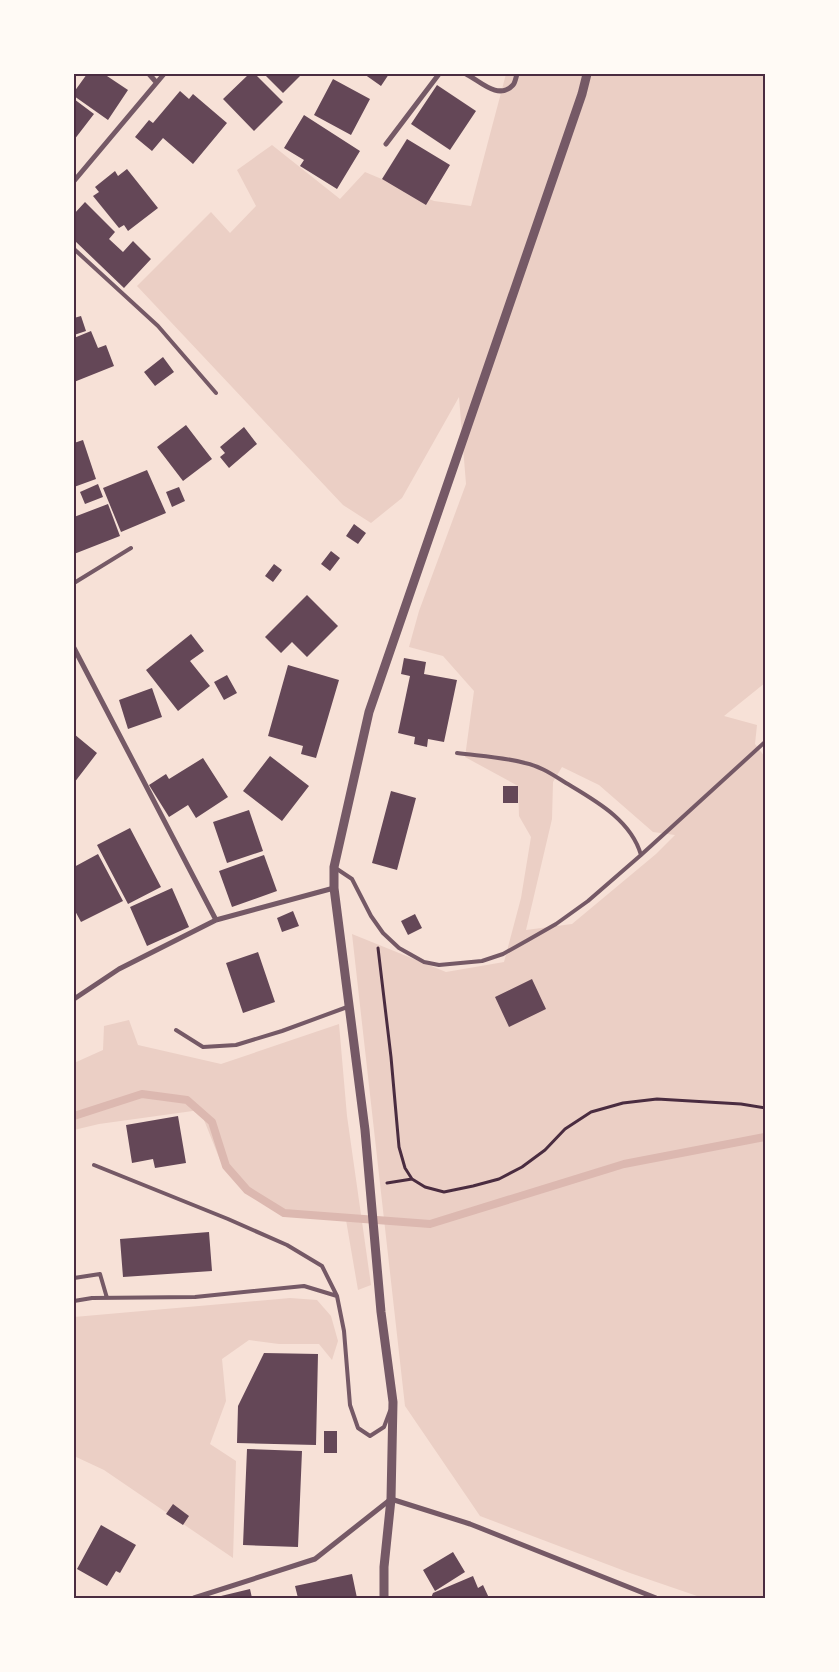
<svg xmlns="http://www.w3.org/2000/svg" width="839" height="1672" font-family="'Fira Sans Condensed',sans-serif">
<rect width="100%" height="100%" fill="#f7e1d7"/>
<!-- green -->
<path fill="#ebcfc5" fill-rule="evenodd" d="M506,74H765V683L724,716L757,725L755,744L765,757V1598H703L630,1573L480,1516L405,1406L352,934L446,972L504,962L521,898L531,837L519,816L518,786L465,757L474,691L443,656L409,647L419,611L466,484L459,397L402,498L371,523L343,505L137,286L211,212L230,233L256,206L237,170L272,145L340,199L365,172L434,201L471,206ZM562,767L599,785L653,832L675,835L656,854L572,924L526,930L552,819L553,782Z
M129,1020L138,1045L221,1064L339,1024L347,1116L371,1285L358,1290L346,1220L276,1212L242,1189L220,1160L200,1110L99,1124L74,1130V1063L103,1050L104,1026Z
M290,1298L317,1300L331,1316L338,1341L332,1360L319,1344H279L249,1340L222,1359L226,1401L210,1444L236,1461L233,1558L104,1470L74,1456V1317Z"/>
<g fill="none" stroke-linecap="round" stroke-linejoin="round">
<!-- stream -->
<path stroke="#dcb8b0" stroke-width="8" d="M74,1116L142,1094L187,1100L212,1122L226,1166L247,1190L284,1213L430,1224L624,1164L765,1137"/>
</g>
<!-- building -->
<path fill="#644757" d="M87,74H104L128,90L108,120L74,96V92Z
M249,74H255L283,102L254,131L223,99Z
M264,74H302L283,93Z
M364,74H389L381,86Z
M333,79L370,99L351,135L314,115Z
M437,85L476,111L450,150L411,124Z
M180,91L189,99L193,94L227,123L193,164L163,138L152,151L135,137L149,120L153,123Z
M74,99L94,114L74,140Z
M304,115L360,151L337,189L300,166L304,160L284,148Z
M407,139L450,165L426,205L382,179Z
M127,169L158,208L128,231L124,225L119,228L93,196L99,192L95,187L115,171L118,176Z
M85,202L115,232L109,239L123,252L133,241L151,259L124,288L74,240V214Z
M81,316L86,331L74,335V318Z
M91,331L98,348L106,345L114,366L74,382V338Z
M163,357L174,372L155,386L144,372Z
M186,425L212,459L183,481L157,447Z
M244,427L257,444L229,468L220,457L225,453L220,447Z
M83,440L96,479L74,487V443Z
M147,470L166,513L121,532L103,488Z
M98,484L103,497L85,504L80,492Z
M179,487L185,501L172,507L166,492Z
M108,504L120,536L74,554V517Z
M354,524L366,533L358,544L346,536Z
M331,551L340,558L330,571L321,564Z
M274,564L282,570L273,582L265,576Z
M307,595L338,626L307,657L292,642L281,653L265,637Z
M191,634L204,651L190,661L210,686L178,711L146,670Z
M404,658L426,662L424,674L457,680L444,742L428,739L427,747L414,744L415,737L398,733L410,676L401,674Z
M288,665L339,680L316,758L301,754L303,746L268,736Z
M227,675L237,693L224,700L214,682Z
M152,688L162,717L128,729L119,700Z
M74,734L97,753L74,783Z
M270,756L309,786L282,821L243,791Z
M203,758L228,797L196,818L188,805L169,817L149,785L166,774L169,779Z
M503,786H518V803H503Z
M391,791L416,798L397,870L372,863Z
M249,810L263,851L227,863L213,822Z
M130,828L161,887L128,904L97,845Z
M98,854L123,901L81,922L74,909V867Z
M264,855L277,891L232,907L219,871Z
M172,888L189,927L147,946L130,907Z
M293,911L299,926L282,932L277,918Z
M415,914L422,928L408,935L401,921Z
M258,952L275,1002L243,1013L226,963Z
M532,979L546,1009L509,1027L495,997Z
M178,1116L186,1163L155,1168L153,1159L132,1163L126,1125Z
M209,1232L212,1271L123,1277L120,1239Z
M264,1353L318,1354L316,1445L237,1443L238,1406Z
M324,1431H337V1453H324Z
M247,1449L302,1451L298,1547L243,1545Z
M173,1504L189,1516L183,1525L166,1514Z
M101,1525L136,1545L120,1573L116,1571L107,1586L77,1569Z
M453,1552L465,1572L435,1591L423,1570Z
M352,1574L357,1598H298L295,1586Z
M473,1576L478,1588L483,1585L489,1598H431L433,1593Z
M250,1589L252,1598H221V1596Z"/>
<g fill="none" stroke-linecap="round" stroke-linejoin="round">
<!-- path -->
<path stroke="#4a2c40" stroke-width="3" d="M378,948L391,1057L399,1147L405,1168L412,1179L425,1187L444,1192L473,1186L499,1179L522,1167L545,1150L565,1129L591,1112L623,1103L657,1099L741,1104L765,1108
M387,1183L412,1179"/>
<!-- service -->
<path stroke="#755966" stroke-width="4" d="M74,249L158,326L216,393
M74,583L131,548
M457,753C480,756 503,757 525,763C540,766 553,775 566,783C596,801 631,820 641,855
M334,867L352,879L371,916L383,933L399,948L424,962L439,965L482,961L503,954L528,940L556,924L588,901L641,855L765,742
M176,1030L203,1047L236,1045L282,1031L350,1006
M94,1165L228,1219L287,1245L322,1266L337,1296L344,1331L350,1405L358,1428L370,1436L384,1427L390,1411
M74,1278L100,1274L107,1298
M74,1301L92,1298L195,1297L304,1286L337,1296"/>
<!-- minor -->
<path stroke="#755966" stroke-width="5" d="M149,74L156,82
M466,74C479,80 498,101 513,85C515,83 516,77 517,74
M386,144L439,74
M74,181L164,74
M74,648L216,920
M74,999L119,969L216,920L334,888
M194,1598L315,1559L391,1499L470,1524L656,1598"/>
<!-- tertiary -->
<path stroke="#755966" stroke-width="9" d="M384,1598V1567L391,1499L393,1402L381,1312L365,1130L334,888V867L369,712L582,94L587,74"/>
</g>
<!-- border -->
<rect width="839" height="1672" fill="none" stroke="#fffaf5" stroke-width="150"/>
<rect x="75" y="75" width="689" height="1522" fill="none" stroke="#4a2c40" stroke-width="2"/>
</svg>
